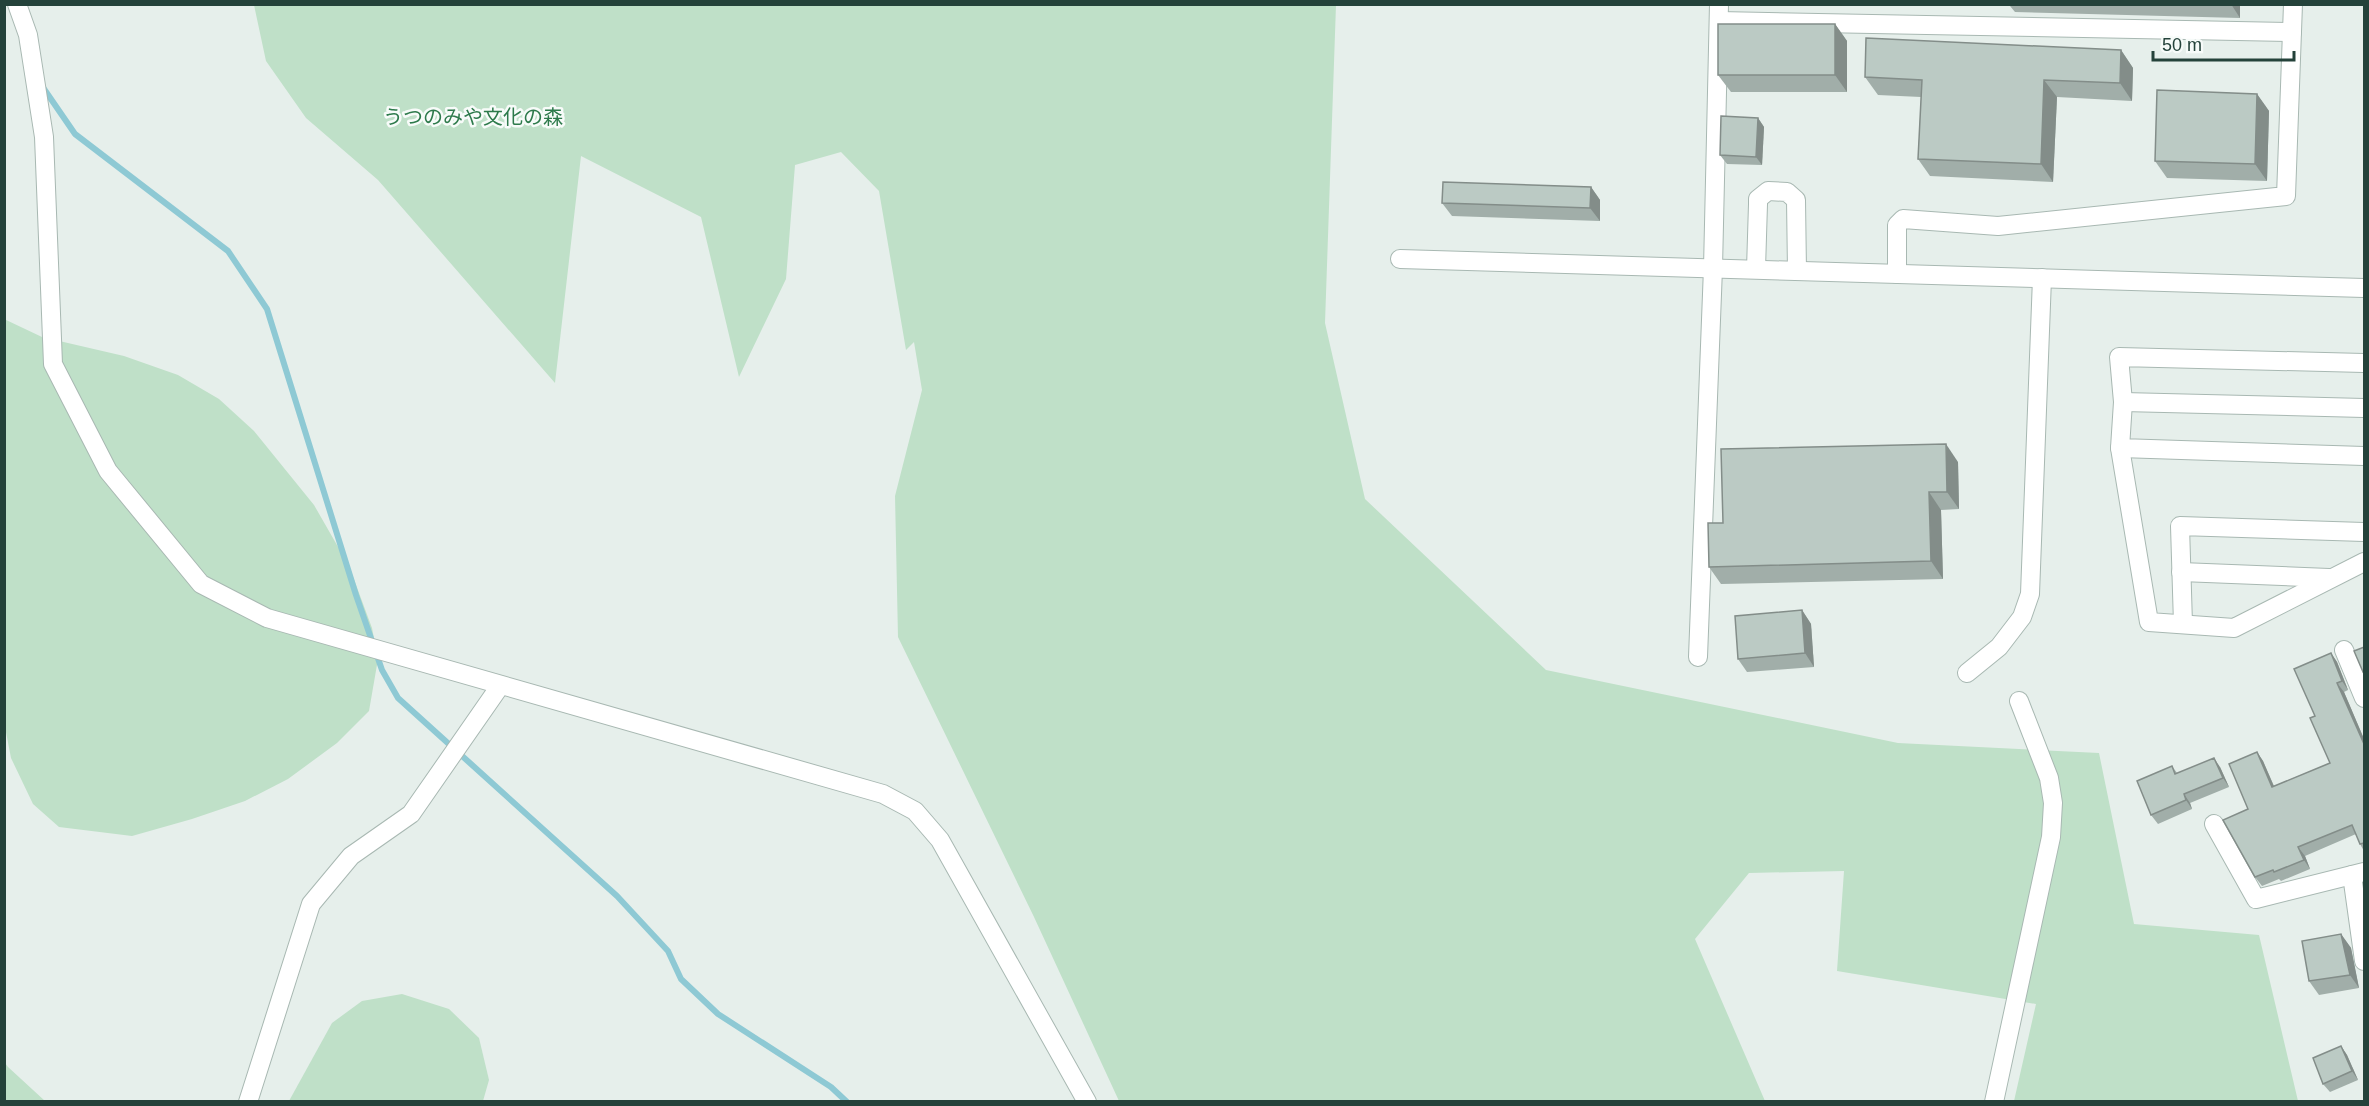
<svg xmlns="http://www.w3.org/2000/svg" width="2369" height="1106" font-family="Helvetica,'Noto Sans JP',sans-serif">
  <rect width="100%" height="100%" fill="#e6efeb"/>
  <!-- green -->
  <g fill="#bfe0c8">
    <path d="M254 5H1336L1325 323 1365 499 1546 670 1898 743 2099 753 2134 924 2259 935 2298 1101H2014L2036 1004 1837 971 1844 871 1749 873 1695 939 1765 1101H1119L1034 917 898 637 895 496 922 390 914 342 906 350 879 191 841 152 795 165 786 279 739 377 701 217 581 156 555 383 378 180 306 118 266 61Z"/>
    <path d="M4 319 42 337 124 356 178 375 219 399 254 431 314 505 349 566 372 628 378 659 369 711 337 743 288 779 245 801 192 819 132 836 59 827 33 804 11 758 5 727Z"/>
    <path d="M402 994 449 1009 479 1038 489 1080 483 1101H289L332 1023 362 1001Z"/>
    <path d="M5 1063 8 1067 45 1101H5Z"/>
  </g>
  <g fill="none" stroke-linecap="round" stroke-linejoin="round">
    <!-- stream -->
    <path stroke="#8ec9d4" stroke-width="6" d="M42 86 75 134 228 251 267 309 356 595 382 670 398 698 617 896 668 951 681 979 718 1014 831 1087 847 1102"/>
    <!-- minor casing -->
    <g stroke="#a8b8b2" stroke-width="20">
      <g id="minor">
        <path d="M17 4 28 35 44 137 53 364 108 471 201 584 267 618 883 794 915 811 940 840 1087 1102"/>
        <path d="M1719 21 2292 32"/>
        <path d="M1400 259 2364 288"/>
        <path d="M1756 269 1758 204V199L1768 191 1787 192 1796 200 1797 271"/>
        <path d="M1897 274V225L1903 219 1998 226 2286 196 2293 4"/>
        <path d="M2364 363 2119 357 2123 402 2120 448 2364 456"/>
        <path d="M2123 402 2364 408"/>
        <path d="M2120 448 2149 622 2234 628 2364 562"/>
        <path d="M2181 572 2329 578"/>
        <path d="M2183 624 2180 526 2364 532"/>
        <path d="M2344 650 2364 698"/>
        <path d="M1698 657 1713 268 1719 4"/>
        <path d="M1967 673 1999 647 2022 617 2030 594 2042 278"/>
        <path d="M2214 824 2256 899 2364 872"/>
        <path d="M2352 875 2364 961"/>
        <path d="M248 1102 311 904 351 856 411 814 500 686"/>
        <path d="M1994 1102 2051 837 2053 803 2049 778 2019 701"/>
      </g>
    </g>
    <!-- minor -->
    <use href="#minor" stroke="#fff" stroke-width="18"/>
  </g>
  <!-- wall -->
  <g fill="#a1aea9">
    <path d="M2240 4V18L2015 12 2010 6 1975 5Z"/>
    <path d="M1835 24 1847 41V92H1731L1718 75Z"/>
    <path d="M2121 50 2133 68 2132 101 2057 97 2053 182 1930 176 1918 159 1921 97 1878 95 1865 77Z"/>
    <path d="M2257 94 2269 111 2267 181 2167 178 2155 161Z"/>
    <path d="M1758 118 1764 127 1762 165 1727 164 1720 155Z"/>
    <path d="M1591 187 1600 200V221L1452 216 1442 203Z"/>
    <path d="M1958 462 1959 509 1941 510 1943 579 1721 584 1709 567Z"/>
    <path d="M1802 610 1811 624 1814 667 1747 672 1738 659Z"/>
    <path d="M2331 653 2337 662 2348 690 2344 692 2364 739V851L2360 844 2356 834 2305 856 2310 869 2281 881 2279 879 2262 886 2255 877 2248 809 2257 752 2263 761 2274 786 2330 763 2315 716Z"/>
    <path d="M2172 766 2177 773 2220 767 2229 787 2190 803 2192 809 2158 824 2151 815Z"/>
    <path d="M2341 934 2351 948 2359 988 2319 995 2309 981Z"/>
    <path d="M2341 1046 2347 1055 2358 1080 2330 1092 2323 1084Z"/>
  </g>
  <!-- shaded-wall -->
  <g fill="#838d89">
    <path d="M2231 4H2240V18Z"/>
    <path d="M1835 24 1847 41V92L1835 75Z"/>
    <path d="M2121 50 2133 68 2132 101 2120 83Z"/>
    <path d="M2044 80 2057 97 2053 182 2041 164Z"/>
    <path d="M2257 94 2269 111 2267 181 2255 164Z"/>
    <path d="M1758 118 1764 127 1762 165 1756 157Z"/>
    <path d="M1591 187 1600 200V221L1590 208Z"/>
    <path d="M1946 444 1958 462 1959 509 1947 492Z"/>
    <path d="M1929 492 1941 510 1943 579 1931 561Z"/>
    <path d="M1802 610 1811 624 1814 667 1805 653Z"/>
    <path d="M2331 653 2337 662 2348 690 2342 681Z"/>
    <path d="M2337 683 2344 692 2364 739V744Z"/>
    <path d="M2257 752 2263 761 2278 796 2272 787Z"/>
    <path d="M2214 758 2220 767 2229 787 2223 778Z"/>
    <path d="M2184 794 2190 803 2192 809 2186 800Z"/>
    <path d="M2298 847 2305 856 2310 869 2304 860Z"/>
    <path d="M2341 934 2351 948 2359 988 2350 975Z"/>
    <path d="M2341 1046 2347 1055 2358 1080 2352 1071Z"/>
  </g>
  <!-- building -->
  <g fill="#bbcac4" stroke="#838d89" stroke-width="1.5">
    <rect x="1718" y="24" width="117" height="51"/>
    <path d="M1866 38 2121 50 2120 83 2044 80 2041 164 1918 159 1922 80 1865 77Z"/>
    <path d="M2157 90 2257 94 2255 164 2155 161Z"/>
    <path d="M1721 116 1758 118 1756 157 1720 155Z"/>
    <path d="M1443 182 1591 187 1590 208 1442 203Z"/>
    <path d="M1946 444 1947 492H1929L1931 561 1709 567 1708 523H1723L1721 449Z"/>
    <path d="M1802 610 1805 653 1738 659 1735 616Z"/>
    <path d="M2364 647V671L2363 672 2354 651Z"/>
    <path d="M2331 653 2342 681 2337 683 2364 744V843L2360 844 2352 825 2298 847 2304 860 2274 872 2273 870 2255 877 2223 820 2248 809 2229 764 2257 752 2272 787 2330 763 2310 718 2315 716 2294 669Z"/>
    <path d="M2214 758 2223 778 2184 794 2186 800 2151 815 2137 781 2172 766 2175 774Z"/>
    <path d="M2341 934 2350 975 2309 981 2302 941Z"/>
    <path d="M2341 1046 2352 1071 2323 1084 2313 1058Z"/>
  </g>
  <g text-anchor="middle" stroke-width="5" stroke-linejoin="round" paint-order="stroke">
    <!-- park labels -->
    <g font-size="20" fill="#2d7a4b" stroke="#f7fbf9">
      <text x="473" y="124">うつのみや文化の森</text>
    </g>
  </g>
  <!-- border -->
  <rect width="2369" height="1106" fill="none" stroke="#24423a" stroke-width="12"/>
  <!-- scale -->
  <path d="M2153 51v9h141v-9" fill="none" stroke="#24423a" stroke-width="3"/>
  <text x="2162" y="51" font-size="18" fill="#24423a" stroke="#f7fbf9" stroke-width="4.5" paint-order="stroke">50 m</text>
</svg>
